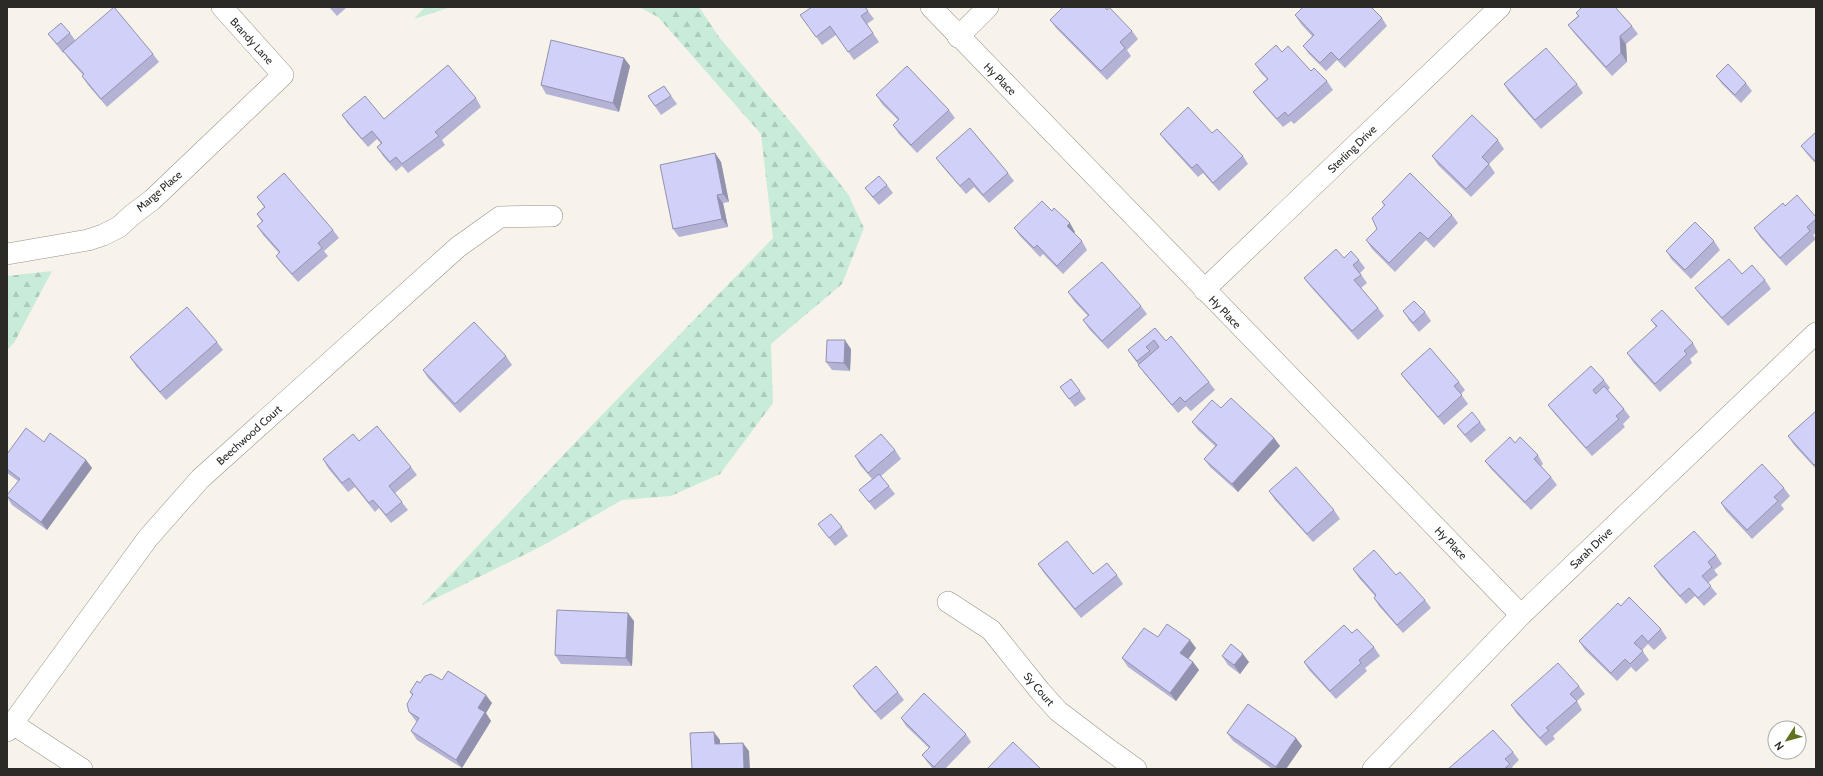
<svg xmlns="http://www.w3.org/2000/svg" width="1823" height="776" font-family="Cabin,sans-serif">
  <defs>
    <pattern id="forest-firs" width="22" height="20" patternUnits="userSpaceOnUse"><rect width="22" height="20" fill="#c8ecd9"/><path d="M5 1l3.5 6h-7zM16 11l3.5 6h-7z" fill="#accbba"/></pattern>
  </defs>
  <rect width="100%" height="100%" fill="#f8f3ea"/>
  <!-- forest -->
  <g fill="url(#forest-firs)">
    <path d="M425 7H451L414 19Z"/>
    <path d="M639 7H699L719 37 800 133 848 194 864 228 842 284 771 344 773 403 720 474 671 496 622 500 542 546 422 605 571 447 773 238 761 134 658 17Z"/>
    <path d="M52 271 14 343 7 350V276Z"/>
  </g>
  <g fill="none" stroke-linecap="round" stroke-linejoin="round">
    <!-- street casing -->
    <g stroke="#97928a" stroke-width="22">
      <g id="street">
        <path d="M931 7 1521 615"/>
        <path d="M958 37 988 7"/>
        <path d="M7 254 88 240 103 235 119 227 132 215 152 200 283 75 222 7"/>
        <path d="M1204 290 1500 7"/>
        <path d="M948 602 991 630 1040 691 1058 711 1108 749 1136 769"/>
        <path d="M13 724 82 769"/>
        <path d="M7 731 148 538 200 479 458 247 500 217 552 216"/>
        <path d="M1373 769 1521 615 1816 333"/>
      </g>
    </g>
    <!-- street -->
    <use href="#street" stroke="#fff" stroke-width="21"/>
  </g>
  <!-- wall -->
  <g fill="#b4b3d5">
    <path d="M329 7H347L337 16Z"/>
    <path d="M865 7 874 19 867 24 879 42 854 60 836 35 822 45 800 15Z"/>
    <path d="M1576 13 1632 26 1638 34 1626 44 1627 62 1612 76 1574 33 1568 25 1578 16Z"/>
    <path d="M1295 15 1382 18 1387 26 1345 68 1337 60 1326 71 1309 54 1303 46 1312 36 1301 24Z"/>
    <path d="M1050 20 1132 31 1138 39 1127 50 1131 56 1107 80 1056 28Z"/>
    <path d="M70 33 75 40 153 54 159 62 107 107 88 85 82 76 83 75 69 59 64 52 63 53 48 34Z"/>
    <path d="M1282 52 1311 71 1327 81 1333 90 1294 124 1291 121 1283 127 1259 100 1253 92 1267 79 1261 73 1255 64Z"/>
    <path d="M624 58 630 66 619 112 546 94 541 85Z"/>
    <path d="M1716 76 1746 83 1752 91 1741 103 1722 84Z"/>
    <path d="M1504 84H1577L1583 93 1541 129 1509 92Z"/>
    <path d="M664 86 677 104 661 115 648 96Z"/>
    <path d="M876 95 949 110 955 118 917 153 899 134 893 125 898 120 882 104Z"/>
    <path d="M476 98 481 107 442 140 445 145 408 173 402 166 396 171 383 156 377 147 381 144 377 139 368 147 348 124 342 115 384 119Z"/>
    <path d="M1816 132V164L1807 154 1801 146Z"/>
    <path d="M1160 134 1243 156 1248 164 1219 191 1203 173 1198 177 1166 142Z"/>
    <path d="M1498 140 1504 149 1489 164 1495 173 1471 197 1438 165 1432 156Z"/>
    <path d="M715 153 721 162 729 202 723 203 728 227 679 237 673 229Z"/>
    <path d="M936 158 1008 173 1014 181 989 203 974 187 966 194 942 166Z"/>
    <path d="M887 185 893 193 879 205 871 196 865 188Z"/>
    <path d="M257 197 333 230 339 238 324 251 328 256 298 282 282 264 276 256 279 253 263 235 257 226 262 222 257 214 264 207Z"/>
    <path d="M1382 202 1452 215 1458 223 1434 248 1426 240 1395 272 1372 249 1366 240 1377 229 1384 206Z"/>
    <path d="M1785 206 1816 217V233L1813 235 1816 239 1786 266 1760 237 1754 228Z"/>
    <path d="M1052 211 1075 232 1074 233 1082 241 1087 250 1063 274 1043 254 1040 257 1020 236 1014 228Z"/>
    <path d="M1714 241 1720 250 1691 279 1672 260 1666 251Z"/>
    <path d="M1344 258 1359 260 1365 268 1360 273 1367 283 1361 288 1378 308 1384 316 1358 340 1310 286 1304 278Z"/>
    <path d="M1742 274 1765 280 1771 289 1728 326 1701 296 1695 288Z"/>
    <path d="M1068 292 1141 306 1147 314 1108 349 1089 329 1083 320 1088 316 1074 301Z"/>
    <path d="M1403 311 1425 312 1431 321 1419 332 1409 320Z"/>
    <path d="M1651 320 1693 343 1698 352 1690 359 1692 363 1660 392 1633 362 1627 353 1656 327Z"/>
    <path d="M1155 328 1166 341 1209 382 1215 390 1191 411 1186 406 1178 413 1144 373 1128 350Z"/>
    <path d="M217 342 223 350 166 400 136 366 130 357Z"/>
    <path d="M851 349 850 371 832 370 826 362Z"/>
    <path d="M506 356 512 365 460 413 428 378 423 370Z"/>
    <path d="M1401 374 1459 382 1465 390 1461 394 1468 404 1444 425 1407 382Z"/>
    <path d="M1071 379 1086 399 1075 407 1060 387Z"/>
    <path d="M1604 380 1610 388 1608 390 1624 409 1630 417 1623 424 1625 427 1592 456 1554 413 1548 405Z"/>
    <path d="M1221 408 1274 438 1280 446 1238 492 1210 467 1204 459 1215 446 1198 430 1192 422Z"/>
    <path d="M1816 411V469L1794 445 1788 436Z"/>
    <path d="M1480 422 1486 430 1471 443 1463 434 1457 426Z"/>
    <path d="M359 441 411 467 417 475 395 493 408 510 391 523 379 508 375 512 355 487 348 492 328 468 323 459Z"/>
    <path d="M44 442 86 460 92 468 47 530 12 505 7 497 18 481 7 473V454Z"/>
    <path d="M1515 443 1538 455 1543 464 1541 466 1551 477 1557 485 1531 510 1491 469 1485 461Z"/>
    <path d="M895 450 901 459 881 476 895 494 875 510 859 490 872 479 860 465 855 456Z"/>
    <path d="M1784 488 1790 496 1781 505 1784 509 1752 539 1726 511 1721 503Z"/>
    <path d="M1269 491 1334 510 1340 519 1313 542 1275 500Z"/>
    <path d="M818 524 842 527 848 536 835 546Z"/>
    <path d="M1716 555 1722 564 1714 570 1718 575 1708 583 1717 594 1704 606 1695 596 1686 604 1660 575 1654 566Z"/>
    <path d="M1038 564 1093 574 1117 575 1123 584 1081 618 1044 573Z"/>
    <path d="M1353 569 1396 575 1425 600 1431 608 1403 633 1379 606 1374 598 1375 596 1359 578Z"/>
    <path d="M1621 606 1661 629 1667 638 1654 650 1648 644 1642 650 1649 660 1636 672 1631 667 1617 681 1585 650 1579 641Z"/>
    <path d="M634 621 632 666 561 664 555 655Z"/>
    <path d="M1352 633 1374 647 1380 656 1365 668 1367 671 1336 699 1309 670 1304 662Z"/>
    <path d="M1158 637 1196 648 1188 659 1193 662 1199 670 1176 701 1128 667 1122 658Z"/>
    <path d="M1222 656 1249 662 1240 674 1228 665Z"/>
    <path d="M442 680 492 703 486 713 491 721 462 768 417 740 411 731 417 722 415 720 409 712 412 695 410 692 420 683Z"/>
    <path d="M853 686 898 692 904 700 881 720 859 695Z"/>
    <path d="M1579 686 1585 694 1577 701 1582 710 1553 736 1555 739 1546 746 1517 714 1511 705Z"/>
    <path d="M901 718 966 734 971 742 945 769H933L928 763 922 755 929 748 906 726Z"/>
    <path d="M1227 733 1296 738 1302 746 1286 769H1272L1233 741Z"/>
    <path d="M1513 752 1519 760 1512 767 1514 769H1448Z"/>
  </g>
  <!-- shaded-wall -->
  <g fill="#9292ae">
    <path d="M1620 36 1626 44 1627 62 1621 53Z"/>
    <path d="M624 58 630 66 619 112 613 103Z"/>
    <path d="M715 153 721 162 729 202 723 194Z"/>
    <path d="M717 195 723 203 728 227 722 219Z"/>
    <path d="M1070 223 1075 232 1073 234 1067 226Z"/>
    <path d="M845 340 851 349 850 371 844 363Z"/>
    <path d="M1274 438 1280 446 1238 492 1232 484Z"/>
    <path d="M86 460 92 468 47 530 41 522Z"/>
    <path d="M628 613 634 621 632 666 626 658Z"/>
    <path d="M1190 640 1196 648 1186 662 1180 653Z"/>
    <path d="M1243 654 1249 662 1240 674 1234 665Z"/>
    <path d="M1193 662 1199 670 1176 701 1170 693Z"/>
    <path d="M486 695 492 703 486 713 491 721 462 768 456 760 478 708Z"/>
    <path d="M714 732 720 740V753L715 744Z"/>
    <path d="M1296 738 1302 746 1286 769H1277L1276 767Z"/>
    <path d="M743 743 749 751 750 769H744Z"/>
  </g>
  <!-- building -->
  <g fill="#d1d0f8" stroke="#9292ae">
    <path d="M114 7 153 54 101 99 82 76 84 74 63 51Z"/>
    <path d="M812 7H865L868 11 861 16 873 33 848 52 830 26 816 37 800 15Z"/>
    <path d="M1063 7H1105L1107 10 1109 7 1132 31 1120 42 1125 48 1101 71 1050 20Z"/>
    <path d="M1303 7H1371L1382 18 1339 60 1331 52 1320 63 1303 46 1314 35 1295 15Z"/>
    <path d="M1582 7H1615L1632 26 1620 36 1621 53 1606 67 1568 25 1579 16 1576 13Z"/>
    <path d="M61 23 70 33 57 44 48 34Z"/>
    <path d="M551 40 624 58 613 103 541 85Z"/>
    <path d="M1276 45 1282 52 1288 46 1311 71 1314 68 1327 81 1288 116 1285 112 1277 119 1253 92 1268 79 1255 64Z"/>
    <path d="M1546 48 1577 84 1535 120 1504 84Z"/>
    <path d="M1728 64 1746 83 1735 95 1716 76Z"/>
    <path d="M448 65 476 98 435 132 439 136 402 164 396 157 390 162 377 147 382 143 372 131 362 139 342 115 365 96 384 119Z"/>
    <path d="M907 66 949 110 911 145 893 125 899 119 876 95Z"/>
    <path d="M664 86 671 96 655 106 648 96Z"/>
    <path d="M1188 107 1212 133 1217 129 1243 156 1213 183 1197 164 1192 168 1160 134Z"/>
    <path d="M1472 115 1498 140 1482 157 1489 164 1466 189 1432 156Z"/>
    <path d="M970 128 1008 173 983 195 969 178 960 186 936 158Z"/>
    <path d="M1816 132V162L1801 146Z"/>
    <path d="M715 153 723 194 717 195 722 219 673 229 660 165Z"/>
    <path d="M284 173 333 230 318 243 322 248 292 274 276 256 280 252 257 226 263 221 257 214 265 207 257 197Z"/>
    <path d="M1410 173 1452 215 1428 239 1420 232 1389 263 1366 240 1377 229 1372 218 1385 205 1382 202Z"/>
    <path d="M879 176 887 185 873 197 865 188Z"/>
    <path d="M1797 195 1816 217V219L1807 227 1810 231 1780 258 1754 228 1783 203 1785 206Z"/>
    <path d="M1042 201 1052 211 1054 208 1070 223 1067 226 1082 241 1057 266 1037 245 1034 248 1014 228Z"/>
    <path d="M1695 222 1714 241 1685 270 1666 251Z"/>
    <path d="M1336 249 1344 258 1351 251 1359 260 1353 265 1361 275 1354 280 1378 308 1352 331 1304 278Z"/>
    <path d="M1729 259 1742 274 1752 265 1765 280 1722 318 1695 288Z"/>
    <path d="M1102 262 1141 306 1102 341 1083 320 1089 315 1068 292Z"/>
    <path d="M1414 301 1425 312 1413 323 1403 311Z"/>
    <path d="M187 307 217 342 160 392 130 357Z"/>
    <path d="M1662 310 1693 343 1684 351 1687 354 1655 384 1627 353 1657 326 1651 320Z"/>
    <path d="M474 322 506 356 455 404 423 370Z"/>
    <path d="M1155 328 1166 341 1171 336 1209 382 1185 402 1180 397 1172 405 1138 365 1159 347 1154 340 1146 347 1150 351 1137 361 1128 350Z"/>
    <path d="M827 340H845L844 363 826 362Z"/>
    <path d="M1430 348 1459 382 1454 386 1462 395 1438 417 1401 374Z"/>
    <path d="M1591 366 1604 380 1593 390 1596 394 1604 386 1624 409 1616 416 1619 419 1586 448 1548 405Z"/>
    <path d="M1071 379 1080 391 1069 399 1060 387Z"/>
    <path d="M1231 398 1274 438 1232 484 1204 459 1217 445 1192 422 1212 400 1221 408Z"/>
    <path d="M1816 411V463L1814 465 1788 436Z"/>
    <path d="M1472 412 1480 422 1465 435 1457 426Z"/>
    <path d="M377 426 411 467 389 486 402 502 386 515 373 500 369 503 349 478 342 483 323 459 353 434 359 441Z"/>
    <path d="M26 428 44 442 50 433 86 460 41 522 7 496V495L20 479 7 469V454Z"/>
    <path d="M881 434 895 450 868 473 855 456Z"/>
    <path d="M1510 437 1515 443 1520 437 1538 455 1534 459 1551 477 1525 502 1485 461Z"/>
    <path d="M1762 464 1784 488 1774 497 1778 501 1747 530 1721 503Z"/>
    <path d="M1296 467 1334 510 1307 534 1269 491Z"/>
    <path d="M879 474 889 486 869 502 859 490Z"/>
    <path d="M831 514 842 527 829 538 818 524Z"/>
    <path d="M1694 531 1716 555 1708 562 1712 567 1702 576 1711 586 1698 598 1689 588 1680 596 1654 566Z"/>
    <path d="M1067 541 1093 574 1107 563 1117 575 1075 609 1038 564Z"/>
    <path d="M1374 550 1396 575 1400 572 1425 600 1397 625 1374 598 1376 595 1353 569Z"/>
    <path d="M1629 597 1661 629 1648 642 1642 635 1634 643 1643 651 1630 664 1625 659 1611 673 1579 641 1618 603 1621 606Z"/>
    <path d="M557 610 628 613 626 658 555 655Z"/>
    <path d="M1167 624 1190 640 1180 653 1193 662 1170 693 1122 658 1144 628 1158 637Z"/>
    <path d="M1344 625 1352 633 1357 629 1374 647 1359 660 1361 663 1330 691 1304 662Z"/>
    <path d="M1231 644 1243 654 1234 665 1222 656Z"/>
    <path d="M1558 663 1579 686 1570 694 1577 701 1546 728 1549 730 1540 738 1511 705Z"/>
    <path d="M876 666 898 692 875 712 853 686Z"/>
    <path d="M448 671 486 695 478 708 485 712 456 760 411 731 419 718 409 712 407 704 413 694 410 692 417 681 420 683 425 676 431 674 442 680Z"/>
    <path d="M924 693 966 734 934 767 922 755 930 747 901 718Z"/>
    <path d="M1248 704 1296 738 1276 767 1227 733Z"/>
    <path d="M1493 730 1513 752 1505 759 1510 764 1504 769H1448Z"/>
    <path d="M714 732 715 744 743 743 744 769H692L690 733Z"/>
    <path d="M1013 742 1041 769H987Z"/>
  </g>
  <g text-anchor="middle" stroke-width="3.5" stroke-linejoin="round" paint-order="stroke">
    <!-- street labels -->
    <g font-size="11" fill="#2c2a27" stroke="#fff">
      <text transform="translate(252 41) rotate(48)" y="4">Brandy Lane</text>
      <text transform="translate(1000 79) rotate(45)" y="4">Hy Place</text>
      <text transform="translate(1352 149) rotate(-44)" y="4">Sterling Drive</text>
      <text transform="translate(159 191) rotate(-41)" y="4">Marge Place</text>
      <text transform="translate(1225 312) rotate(46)" y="4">Hy Place</text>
      <text transform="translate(249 435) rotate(-42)" y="4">Beechwood Court</text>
      <text transform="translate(1451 543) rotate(46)" y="4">Hy Place</text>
      <text transform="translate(1591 548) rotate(-44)" y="4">Sarah Drive</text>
      <text transform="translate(1039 689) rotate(49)" y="4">Sy Court</text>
    </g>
  </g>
  <!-- border -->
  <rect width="1823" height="776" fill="none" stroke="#2c2a27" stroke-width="16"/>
  <!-- north arrow -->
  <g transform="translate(1787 740) rotate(234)"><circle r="19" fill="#ffffff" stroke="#abaaa9"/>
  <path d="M0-3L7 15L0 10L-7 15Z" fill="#607322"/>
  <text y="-6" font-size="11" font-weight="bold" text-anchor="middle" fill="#2c2a27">N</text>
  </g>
</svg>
